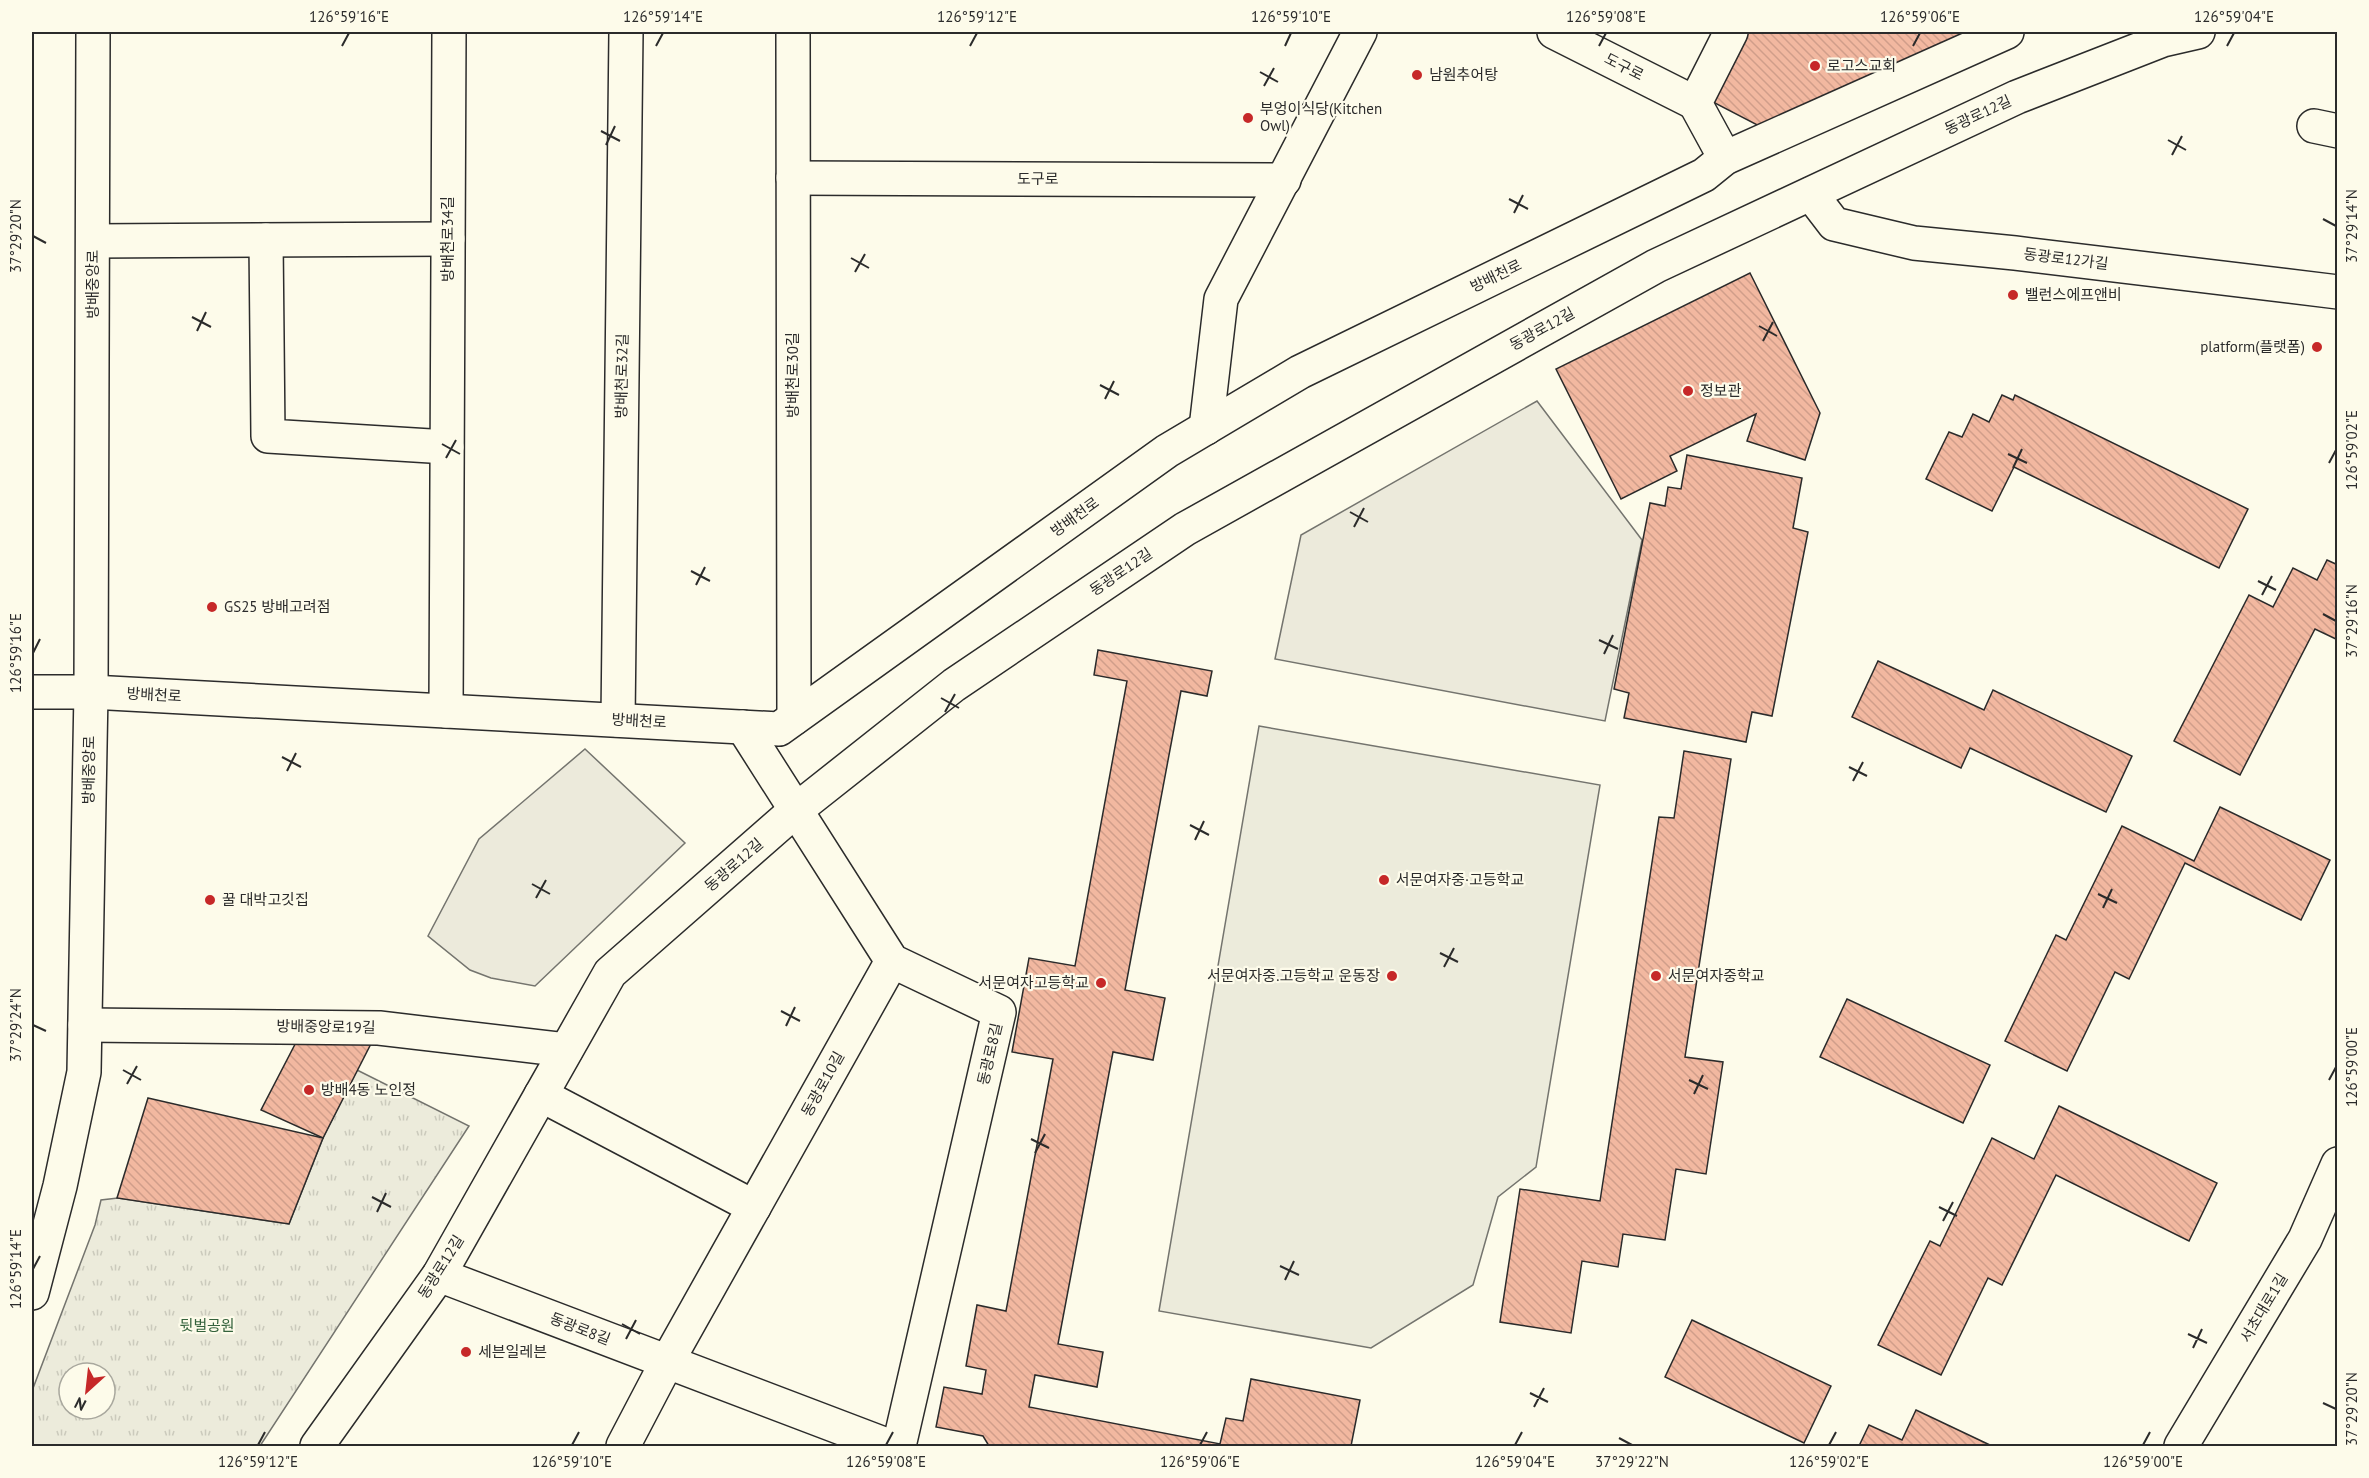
<svg xmlns="http://www.w3.org/2000/svg" width="2369" height="1478" font-family="'PT Sans','Noto Sans KR',sans-serif">
  <defs>
    <pattern id="grass-tufts" width="24" height="20" patternUnits="userSpaceOnUse" patternTransform="scale(1.5)"><rect width="24" height="20" fill="#ecebdb"/><path d="M3 7l-1-3M5 7V3M7 7l1-3M15 17l-1-3M17 17v-4M19 17l1-3" fill="none" stroke="#cbcabc"/></pattern>
    <pattern id="building-back-hatch" width="6" height="6" patternUnits="userSpaceOnUse" patternTransform="scale(1.5)"><rect width="6" height="6" fill="#f2b8a0"/><path d="M-1 5l2 2M0 0l6 6M5-1l2 2" fill="none" stroke="#d09e8a"/></pattern>
  </defs>
  <rect width="100%" height="100%" fill="#fdfbea"/>
  <!-- grass -->
  <path fill="url(#grass-tufts)" stroke="#74746e" stroke-width="1.5" fill-rule="evenodd" d="M357 1070 469 1126 260 1446H32V1391L95 1225 101 1200 118 1198 289 1224 323 1138ZM69 1373H105V1409H69Z"/>
  <!-- pitch -->
  <path fill="#ecebdb" stroke="#74746e" stroke-width="1.5" d="M1259 726 1600 785 1536 1167 1498 1197 1473 1285 1371 1348 1159 1311Z"/>
  <!-- parking -->
  <g fill="#eceadb" stroke="#74746e" stroke-width="1.5">
    <path d="M1537 401 1642 540 1605 721 1275 659 1301 535Z"/>
    <path d="M585 749 685 843 535 986 491 978 470 970 428 936 479 839Z"/>
  </g>
  <!-- building -->
  <g fill="url(#building-back-hatch)" stroke="#2b2b2b" stroke-width="1.5">
    <path d="M1744 32H1980L1763 128 1709 100Z"/>
    <path d="M1750 273 1820 413 1805 460 1747 441 1756 414 1670 456 1677 471 1621 499 1556 369Z"/>
    <path d="M2002 395 2013 400 2015 395 2248 509 2219 568 2014 467 1992 511 1926 479 1949 432 1962 437 1973 414 1989 422Z"/>
    <path d="M1687 455 1802 478 1793 528 1808 532 1772 716 1752 712 1746 742 1624 718 1629 693 1614 689 1650 503 1665 506 1668 487 1681 489Z"/>
    <path d="M2327 560 2338 565V640L2315 629 2240 775 2174 741 2249 595 2273 607 2293 568 2317 580Z"/>
    <path d="M1098 650 1212 671 1207 696 1181 691 1125 990 1165 998 1153 1060 1113 1052 1058 1344 1103 1352 1097 1387 1035 1375 1029 1407 1220 1444 1226 1418 1243 1421 1251 1379 1360 1400 1351 1446H989L983 1436 936 1427 944 1387 982 1394 986 1370 966 1366 977 1305 1006 1311 1053 1059 1012 1052 1029 958 1075 966 1127 681 1094 675Z"/>
    <path d="M1878 661 1984 710 1993 690 2132 756 2106 812 1970 748 1961 768 1852 717Z"/>
    <path d="M1684 751 1731 759 1685 1057 1723 1062 1706 1174 1676 1169 1665 1240 1623 1234 1618 1267 1582 1261 1571 1333 1500 1322 1520 1189 1600 1201 1659 817 1674 818Z"/>
    <path d="M2220 807 2330 860 2301 920 2185 863 2129 979 2115 972 2067 1071 2005 1041 2056 935 2066 940 2122 826 2194 861Z"/>
    <path d="M1847 999 1990 1065 1963 1123 1820 1057Z"/>
    <path d="M304 1027 379 1028 323 1138 261 1110Z"/>
    <path d="M148 1098 323 1138 289 1224 117 1198Z"/>
    <path d="M2059 1106 2217 1183 2189 1241 2056 1175 2002 1285 1988 1278 1941 1375 1878 1345 1930 1241 1940 1246 1992 1138 2034 1159Z"/>
    <path d="M1692 1320 1831 1386 1804 1443 1665 1377Z"/>
    <path d="M1916 1410 1992 1446H1859L1869 1425 1902 1440Z"/>
  </g>
  <g fill="none" stroke-linecap="round" stroke-linejoin="round">
    <!-- minor casing -->
    <g stroke="#2b2b2b" stroke-width="36">
      <g id="minor">
        <path d="M793 32 794 718"/>
        <path d="M1554 32 1695 103"/>
        <path d="M2314 126 2338 131"/>
        <path d="M1725 158 1695 103 1731 32"/>
        <path d="M793 178 1284 180"/>
        <path d="M1811 194 1834 224 1914 243 2015 253 2338 292"/>
        <path d="M266 240 268 436 447 447"/>
        <path d="M93 241 448 239"/>
        <path d="M1206 428 1221 299 1360 32"/>
        <path d="M32 692H91L779 729 1167 451 1300 372 1704 175 1725 158 2007 32"/>
        <path d="M446 711 449 32"/>
        <path d="M618 720 626 32"/>
        <path d="M743 727 892 961 999 1012 899 1446"/>
        <path d="M85 1025 379 1028 566 1050"/>
        <path d="M541 1095 754 1207"/>
        <path d="M439 1275 889 1446"/>
        <path d="M32 1293 60 1186 84 1072 91 692 93 32"/>
        <path d="M317 1446 439 1275 610 973 796 810 954 685 1185 529 1656 266 2017 97 2163 40 2198 32"/>
        <path d="M623 1446 667 1362 892 961"/>
        <path d="M2181 1446 2305 1239 2338 1164"/>
      </g>
    </g>
    <!-- minor -->
    <use href="#minor" stroke="#fdfbea" stroke-width="33"/>
  </g>
  <!-- ticks -->
  <path fill="none" stroke="#2b2b2b" stroke-width="2" d="M342 46 349 33M656 46 663 33M970 46 977 33M1285 46 1291 33M1599 46 1606 33M1913 46 1920 33M2227 46 2234 33M1260 72 1278 82M1264 86 1274 68M601 131 620 141M2168 140 2186 150M606 145 615 126M2172 155 2182 136M1509 199 1528 209M1514 213 1523 195M2323 219 2336 226M33 236 46 243M851 258 869 268M855 272 865 254M192 317 211 327M1759 326 1777 336M197 331 206 312M1763 341 1773 322M1100 385 1119 395M1105 399 1114 381M442 444 460 454M2008 454 2027 463M446 458 456 440M2329 463 2336 450M2013 468 2022 449M1350 512 1368 522M1354 527 1364 508M691 571 710 581M2258 581 2276 590M696 585 705 567M2262 595 2272 576M2323 614 2336 621M1599 640 1618 649M33 653 40 639M1604 654 1613 635M941 698 959 708M945 712 955 694M282 757 301 767M1849 767 1867 776M287 771 296 753M1853 781 1863 762M1190 825 1209 835M1195 840 1204 821M532 884 550 894M2098 894 2117 903M536 898 546 880M2103 908 2112 889M1440 953 1458 962M1444 967 1454 948M781 1011 800 1021M33 1025 46 1031M786 1026 795 1007M123 1070 141 1080M1689 1080 1708 1089M2329 1080 2336 1067M127 1084 137 1066M1694 1094 1703 1075M1031 1139 1049 1148M1035 1153 1045 1134M372 1197 391 1207M1939 1207 1957 1216M377 1212 386 1193M1943 1221 1953 1202M1280 1266 1299 1275M33 1269 40 1256M1285 1280 1294 1261M622 1324 640 1334M2188 1334 2207 1343M626 1339 636 1320M2193 1348 2202 1329M1530 1393 1548 1402M2323 1403 2336 1409M1534 1407 1544 1388M1619 1438 1632 1445M258 1445 265 1432M572 1445 579 1432M886 1445 893 1432M1200 1445 1207 1432M1515 1445 1522 1432M1829 1445 1836 1432M2143 1445 2150 1432"/>
  <!-- markers -->
  <g fill="#c62828" stroke="#fdfbea" stroke-width="2">
    <circle cx="1815" cy="66" r="6"/>
    <circle cx="1417" cy="75" r="6"/>
    <circle cx="1248" cy="118" r="6"/>
    <circle cx="2013" cy="295" r="6"/>
    <circle cx="2317" cy="347" r="6"/>
    <circle cx="1688" cy="391" r="6"/>
    <circle cx="212" cy="607" r="6"/>
    <circle cx="1384" cy="880" r="6"/>
    <circle cx="210" cy="900" r="6"/>
    <circle cx="1392" cy="976" r="6"/>
    <circle cx="1656" cy="976" r="6"/>
    <circle cx="1101" cy="983" r="6"/>
    <circle cx="309" cy="1090" r="6"/>
    <circle cx="466" cy="1352" r="6"/>
  </g>
  <g text-anchor="middle" stroke-width="4.5" stroke-linejoin="round" paint-order="stroke">
    <!-- poi labels -->
    <g font-size="15" fill="#2b2b2b" stroke="#fdfbea" text-anchor="start">
      <text x="1827" y="71">로고스교회</text>
      <text x="1429" y="80">남원추어탕</text>
      <text x="1260" y="114">부엉이식당(Kitchen<tspan x="1260" dy="17">Owl)</tspan></text>
      <text x="2025" y="300">밸런스에프앤비</text>
      <text x="2305" y="352" text-anchor="end">platform(플랫폼)</text>
      <text x="1700" y="396">정보관</text>
      <text x="224" y="612">GS25 방배고려점</text>
      <text x="1396" y="885">서문여자중·고등학교</text>
      <text x="222" y="905">꿀 대박고깃집</text>
      <text x="1380" y="981" text-anchor="end">서문여자중.고등학교 운동장</text>
      <text x="1668" y="981">서문여자중학교</text>
      <text x="1089" y="988" text-anchor="end">서문여자고등학교</text>
      <text x="321" y="1095">방배4동 노인정</text>
      <text x="478" y="1357">세븐일레븐</text>
    </g>
    <!-- street labels -->
    <g font-size="15" fill="#2b2b2b" stroke="#fdfbea">
      <text transform="translate(1624 67) rotate(27)" y="5">도구로</text>
      <text transform="translate(1978 115) rotate(-25)" y="5">동광로12길</text>
      <text x="1038" y="184">도구로</text>
      <text transform="translate(448 239) rotate(-90)" y="5">방배천로34길</text>
      <text transform="translate(2066 259) rotate(7)" y="5">동광로12가길</text>
      <text transform="translate(1496 276) rotate(-26)" y="5">방배천로</text>
      <text transform="translate(93 284) rotate(-90)" y="5">방배중앙로</text>
      <text transform="translate(1542 329) rotate(-29)" y="5">동광로12길</text>
      <text transform="translate(793 375) rotate(-90)" y="5">방배천로30길</text>
      <text transform="translate(622 376) rotate(-89)" y="5">방배천로32길</text>
      <text transform="translate(1075 517) rotate(-36)" y="5">방배천로</text>
      <text transform="translate(1121 572) rotate(-34)" y="5">동광로12길</text>
      <text transform="translate(154 695) rotate(3)" y="5">방배천로</text>
      <text transform="translate(639 721) rotate(3)" y="5">방배천로</text>
      <text transform="translate(89 770) rotate(-89)" y="5">방배중앙로</text>
      <text transform="translate(734 865) rotate(-41)" y="5">동광로12길</text>
      <text transform="translate(326 1027) rotate(1)" y="5">방배중앙로19길</text>
      <text transform="translate(990 1054) rotate(-77)" y="5">동광로8길</text>
      <text transform="translate(823 1084) rotate(-61)" y="5">동광로10길</text>
      <text transform="translate(441 1267) rotate(-58)" y="5">동광로12길</text>
      <text transform="translate(2264 1308) rotate(-59)" y="5">서초대로1길</text>
      <text transform="translate(580 1329) rotate(21)" y="5">동광로8길</text>
    </g>
    <!-- park labels -->
    <g font-size="15" fill="#34623c" stroke="#fdfbea">
      <text x="207" y="1331">뒷벌공원</text>
    </g>
  </g>
  <!-- border -->
  <rect width="2369" height="1478" fill="none" stroke="#fdfbea" stroke-width="66"/>
  <!-- north arrow -->
  <g transform="translate(87 1391) rotate(207)"><circle r="28" fill="#fdfbea" stroke="#a9a89e" stroke-width="1.5"/>
  <path d="M0-4.5L10 22L0 15L-10 22Z" fill="#c62828"/>
  <text y="-9" font-size="16" font-weight="bold" text-anchor="middle" fill="#2b2b2b">N</text>
  </g>
  <rect x="33" y="33" width="2303" height="1412" fill="none" stroke="#2b2b2b" stroke-width="2"/>
  <g font-size="15" text-anchor="middle" fill="#2b2b2b">
    <text x="349" y="22">126°59'16"E</text>
    <text x="663" y="22">126°59'14"E</text>
    <text x="977" y="22">126°59'12"E</text>
    <text x="1291" y="22">126°59'10"E</text>
    <text x="1606" y="22">126°59'08"E</text>
    <text x="1920" y="22">126°59'06"E</text>
    <text x="2234" y="22">126°59'04"E</text>
    <text transform="translate(2352 226) rotate(-90)" y="5">37°29'14"N</text>
    <text transform="translate(16 236) rotate(-90)" y="5">37°29'20"N</text>
    <text transform="translate(2352 450) rotate(-90)" y="5">126°59'02"E</text>
    <text transform="translate(2352 621) rotate(-90)" y="5">37°29'16"N</text>
    <text transform="translate(16 653) rotate(-90)" y="5">126°59'16"E</text>
    <text transform="translate(16 1025) rotate(-90)" y="5">37°29'24"N</text>
    <text transform="translate(2352 1067) rotate(-90)" y="5">126°59'00"E</text>
    <text transform="translate(16 1269) rotate(-90)" y="5">126°59'14"E</text>
    <text transform="translate(2352 1409) rotate(-90)" y="5">37°29'20"N</text>
    <text x="258" y="1467">126°59'12"E</text>
    <text x="572" y="1467">126°59'10"E</text>
    <text x="886" y="1467">126°59'08"E</text>
    <text x="1200" y="1467">126°59'06"E</text>
    <text x="1515" y="1467">126°59'04"E</text>
    <text x="1632" y="1467">37°29'22"N</text>
    <text x="1829" y="1467">126°59'02"E</text>
    <text x="2143" y="1467">126°59'00"E</text>
  </g>
</svg>
